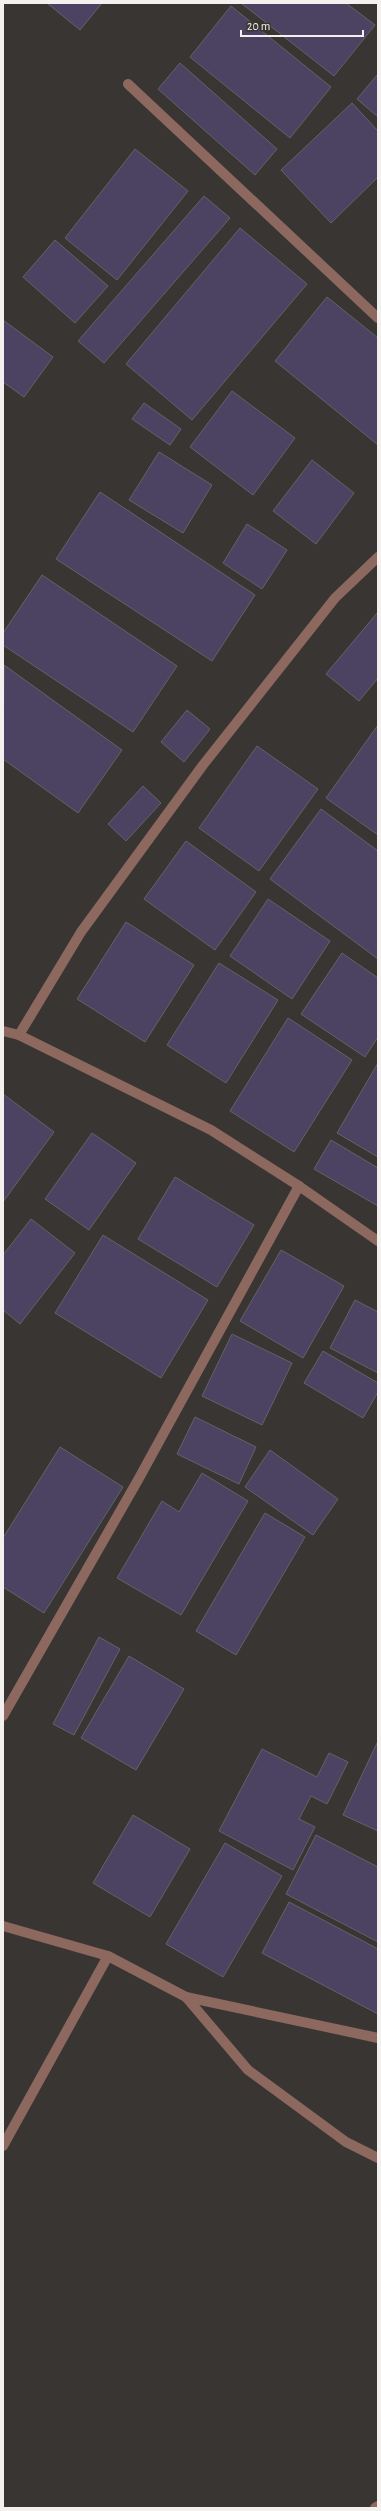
<svg xmlns="http://www.w3.org/2000/svg" width="381" height="2511" font-family="'Alegreya Sans',sans-serif">
  <rect width="100%" height="100%" fill="#383532"/>
  <!-- building -->
  <g fill="#4b4361" stroke="#636366">
    <path d="M47 3H102L80 30Z"/>
    <path d="M241 3H346L375 25 334 76Z"/>
    <path d="M231 6 331 87 290 138 190 57Z"/>
    <path d="M180 63 277 149 255 175 158 89Z"/>
    <path d="M378 74V117L357 99Z"/>
    <path d="M352 103 378 131V177L331 223 281 170Z"/>
    <path d="M135 149 188 191 117 280 65 238Z"/>
    <path d="M204 196 230 218 104 363 78 341Z"/>
    <path d="M240 228 307 284 192 420 126 364Z"/>
    <path d="M55 240 108 286 75 323 23 277Z"/>
    <path d="M327 297 378 338V445L275 361Z"/>
    <path d="M3 320 53 357 24 397 3 382Z"/>
    <path d="M232 391 295 438 253 495 190 447Z"/>
    <path d="M144 403 181 429 170 445 132 419Z"/>
    <path d="M159 452 212 485 183 533 129 500Z"/>
    <path d="M312 460 354 493 316 544 273 511Z"/>
    <path d="M100 492 255 595 212 661 56 559Z"/>
    <path d="M247 524 287 550 262 589 223 563Z"/>
    <path d="M42 575 177 666 133 732 3 645V633Z"/>
    <path d="M378 612V678L359 701 326 674Z"/>
    <path d="M4 665 122 750 78 813 3 759Z"/>
    <path d="M187 710 210 729 184 762 161 742Z"/>
    <path d="M378 725V835L326 798Z"/>
    <path d="M257 746 318 789 259 871 199 828Z"/>
    <path d="M143 786 161 803 126 841 108 824Z"/>
    <path d="M321 809 378 851V959L270 879Z"/>
    <path d="M186 841 256 892 215 950 144 899Z"/>
    <path d="M268 899 330 941 292 999 230 956Z"/>
    <path d="M126 922 194 965 145 1042 77 999Z"/>
    <path d="M342 953 378 978V1037L365 1057 301 1014Z"/>
    <path d="M219 963 278 1000 226 1083 167 1045Z"/>
    <path d="M288 1018 352 1060 294 1152 230 1111Z"/>
    <path d="M378 1063V1157L337 1133Z"/>
    <path d="M3 1094 54 1132 3 1202Z"/>
    <path d="M92 1133 136 1163 89 1230 45 1199Z"/>
    <path d="M331 1140 378 1168V1206L314 1169Z"/>
    <path d="M175 1177 254 1225 217 1287 138 1239Z"/>
    <path d="M31 1219 75 1253 20 1324 3 1310V1255Z"/>
    <path d="M103 1235 208 1300 161 1378 55 1313Z"/>
    <path d="M281 1250 344 1286 303 1358 240 1321Z"/>
    <path d="M355 1300 378 1312V1373L330 1348Z"/>
    <path d="M232 1334 292 1363 262 1425 202 1396Z"/>
    <path d="M323 1351 378 1383V1392L363 1418 304 1383Z"/>
    <path d="M195 1417 256 1447 239 1484 177 1454Z"/>
    <path d="M60 1447 123 1487 44 1613 3 1587V1538Z"/>
    <path d="M270 1450 338 1499 313 1535 245 1487Z"/>
    <path d="M202 1473 248 1501 181 1615 117 1578 162 1501 179 1512Z"/>
    <path d="M265 1513 305 1537 236 1655 196 1631Z"/>
    <path d="M99 1637 120 1649 74 1735 53 1724Z"/>
    <path d="M129 1656 184 1689 136 1770 81 1738Z"/>
    <path d="M378 1741V1831L343 1815Z"/>
    <path d="M262 1749 317 1777 329 1753 348 1762 327 1804 311 1796 299 1819 315 1827 293 1870 219 1831Z"/>
    <path d="M133 1815 190 1849 150 1917 93 1883Z"/>
    <path d="M316 1835 378 1867V1942L286 1894Z"/>
    <path d="M225 1843 282 1876 223 1977 166 1944Z"/>
    <path d="M289 1902 378 1949V2014L262 1953Z"/>
  </g>
  <g fill="none" stroke-linecap="round" stroke-linejoin="round">
    <!-- minor -->
    <g stroke="#8d685e" stroke-width="10">
      <path d="M128 84 378 318"/>
      <path d="M3 1031 19 1035 211 1130 299 1186 378 1241"/>
      <path d="M19 1035 81 932 203 765 335 598 378 557"/>
      <path d="M3 1716 138 1480 299 1186"/>
      <path d="M3 1926 108 1956"/>
      <path d="M186 1997 248 2070 346 2142 378 2158"/>
      <path d="M3 2146 108 1956 186 1997 378 2038"/>
      <path d="M375 2508 378 2506"/>
    </g>
  </g>
  <!-- border -->
  <rect width="381" height="2511" fill="none" stroke="#f3f1ef" stroke-width="8"/>
  <!-- scale -->
  <path d="M241 30v6h122v-6" fill="none" stroke="#f3f1ef" stroke-width="2"/>
  <text x="247" y="30" font-size="12" fill="#f3f1ef" stroke="#383532" stroke-width="3" paint-order="stroke">20 m</text>
</svg>
